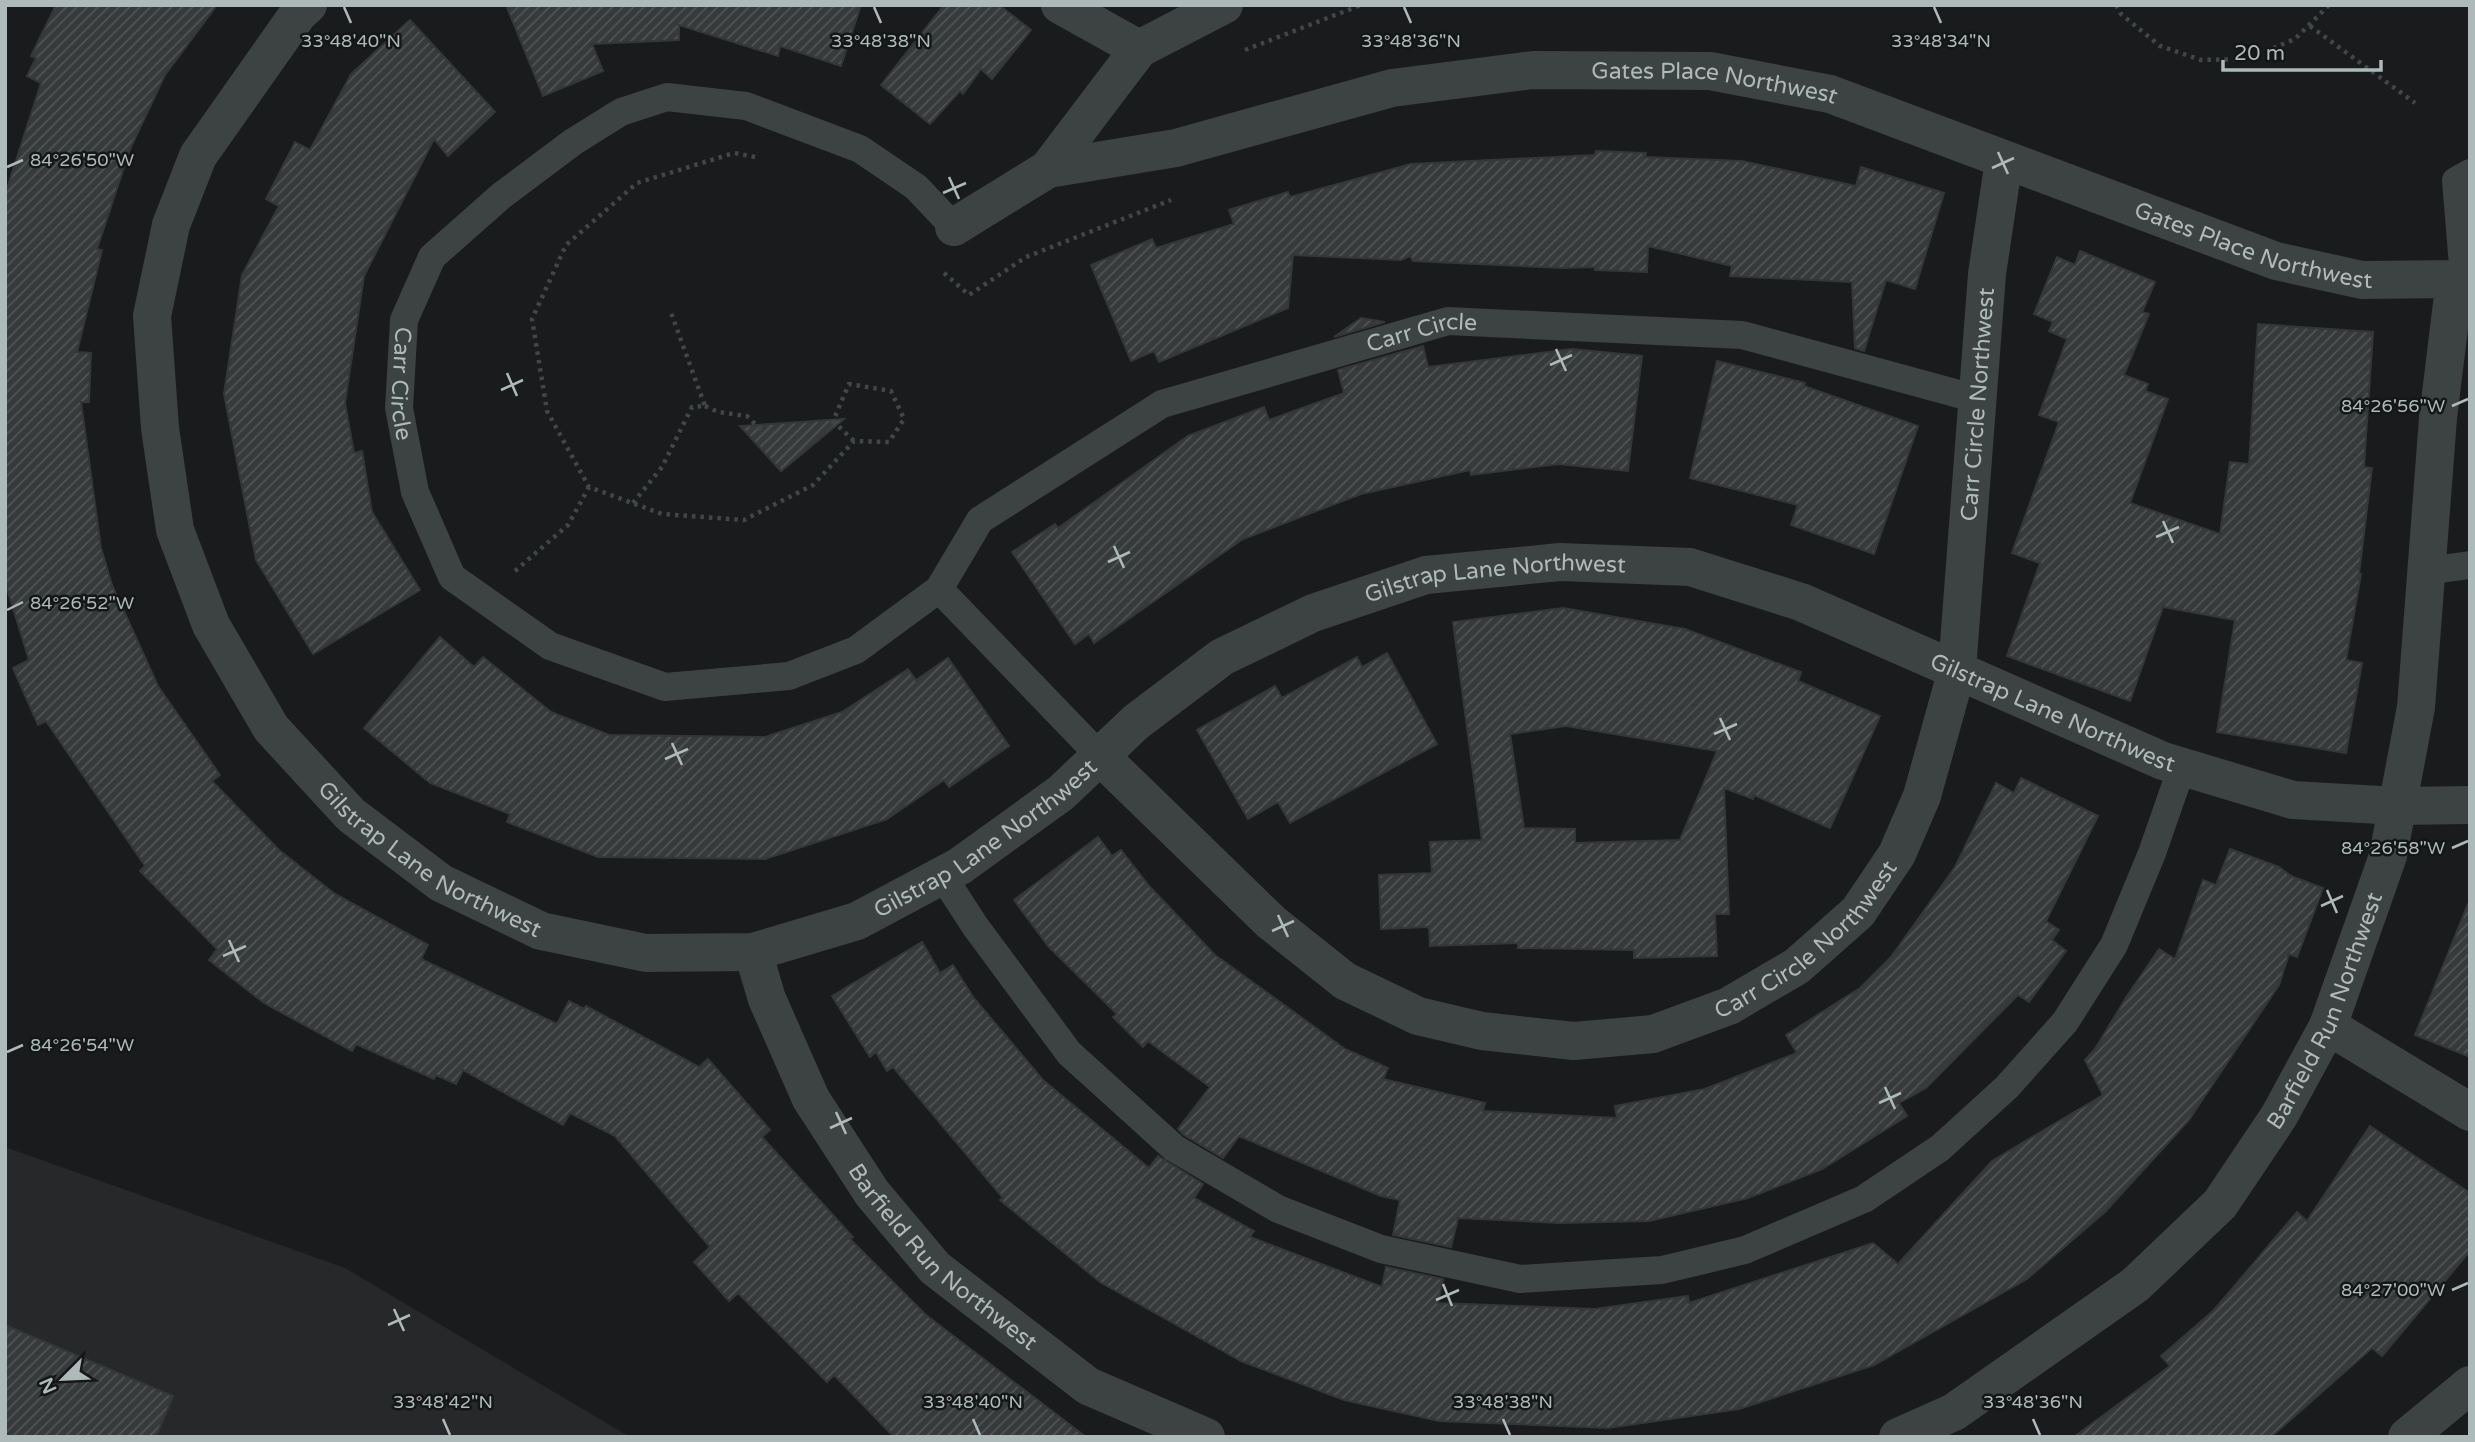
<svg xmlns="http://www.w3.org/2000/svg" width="2475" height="1442" font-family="'Varela Round',sans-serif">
  <defs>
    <pattern id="building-hatch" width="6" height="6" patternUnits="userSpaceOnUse" patternTransform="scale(1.75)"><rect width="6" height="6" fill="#373a3a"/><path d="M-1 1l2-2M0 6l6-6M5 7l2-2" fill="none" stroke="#515454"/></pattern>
  </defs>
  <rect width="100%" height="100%" fill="#1a1b1c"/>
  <!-- built -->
  <path fill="#262829" d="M5 1147 345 1268 630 1437H5Z"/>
  <!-- building -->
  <g fill="url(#building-hatch)" stroke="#343637" stroke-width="2" fill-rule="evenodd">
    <path d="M56 5H217L165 75 130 149 97 249 102 250 77 352 91 353 89 402H81L101 548 112 585 158 686 220 775 212 781 279 850 335 894 428 945 421 959 557 1024 569 1001 584 1009 586 1006 699 1067 708 1059 770 1130 762 1137 853 1237 850 1239 926 1315 1086 1437H894L834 1375 827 1382 738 1293 729 1301 694 1262 710 1247 615 1136 570 1113 563 1125 463 1070 456 1084 436 1075 434 1079 356 1044 352 1051 264 1003 209 960 217 949 140 871 145 866 46 721 38 725 13 668 29 660 5 582V195L41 83 27 76 36 58 31 56Z"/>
    <path d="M506 5H861L841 66 780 46 778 56 679 25V40L592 44 603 71 543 96Z"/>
    <path d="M944 5H999L1031 30 992 79 981 69 963 94 960 91 930 124 881 85Z"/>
    <path d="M410 20 495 112 448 156 434 139 364 276 345 403 354 453 362 451 372 512 420 590 313 654 256 560 224 394 242 275 279 206 266 199 295 142 310 150 351 74Z"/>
    <path d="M1596 151 1646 153 1645 157 1742 161 1856 186 1861 167 1944 193 1915 289 1886 280 1864 351 1855 348 1852 282 1730 276 1732 266 1648 246 1647 272 1595 270V267L1562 268 1413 261 1410 256 1401 260 1293 255 1288 308 1159 362 1154 351 1131 361 1091 265 1152 239 1156 248 1234 224 1229 210 1288 192 1290 197 1411 164 1595 155Z"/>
    <path d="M2080 251 2155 282 2142 312 2149 314 2124 375 2148 384 2145 391 2168 399 2130 503 2220 534 2230 462 2249 464 2258 324 2373 332 2364 467 2372 468 2359 574H2361L2346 660 2362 663 2346 753 2217 732 2235 620 2163 607 2130 701 2007 656 2040 563 2012 553 2059 422 2039 415 2067 339 2049 331 2053 322 2034 314 2057 257 2075 265Z"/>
    <path d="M1361 318 1385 322 1334 337Z"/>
    <path d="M1423 346 1428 367 1572 349 1642 356 1628 471 1558 464 1471 475 1470 470 1361 494 1243 539 1094 643 1089 634 1075 644 1012 552 1055 524 1058 528 1188 436 1264 407 1269 420 1344 393 1338 370Z"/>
    <path d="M1717 361 1805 383 1804 386 1918 426 1874 554 1791 525 1798 505 1690 478Z"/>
    <path d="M844 419 781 471 740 426Z"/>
    <path d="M1563 608 1685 629 1801 672 1798 681 1880 716 1830 828 1754 795 1753 799 1724 788 1729 914H1715L1717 956 1634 958V950L1518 948V943L1430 946 1429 927 1381 929 1379 875 1432 873 1430 842 1482 840 1453 622ZM1566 726 1717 751 1680 840 1575 843V829L1524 828 1510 734Z"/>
    <path d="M440 637 474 667 483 657 551 712 609 735 765 737 842 712 908 669 916 680 948 658 1009 746 949 787 944 780 887 819 765 859 598 857 507 822 510 814 430 783 364 728Z"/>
    <path d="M1387 653 1437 744 1290 823 1278 802 1248 819 1197 730 1275 686 1282 698 1357 657 1362 667Z"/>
    <path d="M2021 778 2098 816 2046 921 2059 930 2052 940 2066 951 2029 1002 2018 995 1926 1088 1899 1103 1907 1116 1822 1169 1748 1198 1649 1221 1560 1223 1458 1218 1451 1247 1393 1235 1400 1200 1381 1196 1239 1136 1223 1158 1184 1135 1178 1129 1210 1087 1148 1041 1143 1047 1113 1017 1117 1014 1048 946 1014 900 1098 837 1112 856 1121 850 1150 887 1215 955 1345 1049 1388 1068 1383 1079 1485 1103 1483 1111 1617 1118 1615 1106 1705 1089 1797 1053 1786 1035 1860 988 1891 957 1955 867 1996 783 2014 793Z"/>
    <path d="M2230 849 2279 867 2291 876 2323 888 2297 957 2289 954 2279 985 2189 1120 2105 1212 2027 1279 1874 1365 1739 1409 1608 1428 1439 1421 1344 1400 1241 1361 1100 1282 1000 1200 1003 1198 893 1067 887 1071 876 1052 870 1057 832 996 922 942 940 973 953 965 973 997 1043 1080 1149 1168 1158 1156 1203 1184 1194 1198 1254 1231 1250 1237 1382 1287 1386 1267 1443 1279 1438 1303 1595 1309 1688 1296 1689 1303 1873 1243 1898 1264 1992 1161 2103 1095 2085 1060 2095 1049 2127 996 2159 949 2175 959 2203 880 2216 885Z"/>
    <path d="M2468 904H2470V1057L2415 1035Z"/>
    <path d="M2370 1126 2470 1193V1251L2382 1356 2372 1348 2271 1437H2074L2170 1366 2161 1356 2214 1310 2297 1212 2307 1221Z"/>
    <path d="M5 1325 173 1396 156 1437H5Z"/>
  </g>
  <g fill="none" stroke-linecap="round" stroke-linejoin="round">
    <!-- path -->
    <g stroke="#414747" stroke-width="4.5" stroke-dasharray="3.5 5" stroke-linecap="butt">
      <path d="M2116 5 2121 14 2160 46 2201 60 2247 59 2295 39 2329 5"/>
      <path d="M2310 26 2415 103"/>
      <path d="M1245 50 1361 5"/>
      <path d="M755 157 734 153 637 183 566 245 532 319 547 411 589 487 662 514 744 520 813 485 854 441 889 442 904 419 891 391 849 384 833 421 854 441"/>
      <path d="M944 273 969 295 1026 257 1171 200"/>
      <path d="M705 406 718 412 747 416 764 433"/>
      <path d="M633 503 662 467 692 407 705 406 670 310"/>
      <path d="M515 571 568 525 589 487"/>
    </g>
    <!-- service -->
    <g stroke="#3d4242" stroke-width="28">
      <path id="s1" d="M954 227 916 187 860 149 746 106 667 97 621 112 573 142 501 196 432 257 404 320 399 408 415 492 452 577 550 646 665 687 789 676 856 650 939 589 980 520 1162 404 1448 321 1742 335 1977 399"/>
      <path d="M2464 277 2456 181 2470 173"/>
      <path d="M2426 571 2470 565"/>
      <path d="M939 589 1100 756"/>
      <path d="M942 875 975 926 1069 1053 1174 1148 1278 1209 1381 1249 1520 1279 1662 1270 1745 1250 1864 1199 1940 1148 2007 1087 2065 1022 2114 945 2152 853 2182 767"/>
    </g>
    <!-- minor -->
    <g stroke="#3d4242" stroke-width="38">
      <path id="s2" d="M308 5 298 14 198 156 171 225 152 316 160 428 175 530 211 625 271 728 351 815 441 883 541 931 646 953 753 952 857 921 960 866 1061 793 1136 722 1222 657 1313 613 1426 575 1560 562 1690 567 1801 602 2163 761 2293 800 2397 806 2470 805"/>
      <path d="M1060 5 1139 49"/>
      <path d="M1048 169 1139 49 1224 5"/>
      <path id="s3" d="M954 227 1048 169 1176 148 1392 88 1533 70 1710 71 1830 94 2276 261 2362 280 2455 279 2470 275"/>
      <path id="s4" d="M1100 756 1271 922 1345 981 1418 1016 1482 1031 1574 1041 1653 1034 1729 1006 1797 966 1858 912 1897 854 1922 796 1957 670 1987 274 2004 160"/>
      <path id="s5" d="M753 952 767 999 811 1099 872 1193 935 1268 1088 1386 1206 1437"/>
      <path d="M2328 1026 2470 1112"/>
      <path id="s6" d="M1898 1437 1954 1412 2135 1285 2220 1204 2279 1116 2328 1026 2388 856 2416 707 2438 418 2455 279"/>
      <path d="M2407 1437 2470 1385"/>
    </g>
  </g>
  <!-- ticks -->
  <path fill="none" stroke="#aebab9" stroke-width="2.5" d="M344 7 351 23M874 7 881 23M1404 7 1411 23M1934 7 1941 23M1998 152 2008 174M7 167 23 160M1992 168 2014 158M949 177 959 199M943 193 966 183M1556 349 1566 371M1550 365 1572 355M507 373 517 396M501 390 523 380M2452 406 2468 399M2163 521 2173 543M2156 537 2179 527M1114 546 1124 568M1108 562 1130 552M7 610 23 602M1720 718 1730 740M1714 734 1737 724M672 743 682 765M665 759 688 749M2452 848 2468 841M2327 890 2337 913M2321 906 2343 896M1278 915 1288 937M1272 931 1294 921M229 940 239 962M223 956 246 946M7 1052 23 1045M1885 1087 1895 1109M1879 1103 1901 1093M836 1112 846 1134M830 1128 852 1118M1443 1284 1452 1306M2452 1290 2468 1283M1436 1300 1459 1290M394 1309 404 1331M388 1325 410 1315M443 1419 450 1435M973 1419 980 1435M1503 1419 1510 1435M2033 1419 2040 1435"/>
  <g text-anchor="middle" stroke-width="5" stroke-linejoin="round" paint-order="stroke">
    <!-- street labels -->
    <g font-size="23" fill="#aebab9" stroke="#151617">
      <text dy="8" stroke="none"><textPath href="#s3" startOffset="789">Gates Place Northwest</textPath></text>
      <text dy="8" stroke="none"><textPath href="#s3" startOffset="1356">Gates Place Northwest</textPath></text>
      <text dy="8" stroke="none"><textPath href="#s1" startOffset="2054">Carr Circle</textPath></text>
      <text dy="8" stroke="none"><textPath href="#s1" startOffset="744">Carr Circle</textPath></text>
      <text dy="8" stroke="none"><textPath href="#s4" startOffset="1423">Carr Circle Northwest</textPath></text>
      <text dy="8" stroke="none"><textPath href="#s2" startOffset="2196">Gilstrap Lane Northwest</textPath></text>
      <text dy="8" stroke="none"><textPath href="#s2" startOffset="2784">Gilstrap Lane Northwest</textPath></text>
      <text dy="8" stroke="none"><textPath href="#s2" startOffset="1608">Gilstrap Lane Northwest</textPath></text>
      <text dy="8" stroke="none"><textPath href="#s2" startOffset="999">Gilstrap Lane Northwest</textPath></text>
      <text dy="8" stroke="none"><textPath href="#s4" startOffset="835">Carr Circle Northwest</textPath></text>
      <text dy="8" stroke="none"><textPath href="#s6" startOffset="621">Barfield Run Northwest</textPath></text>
      <text dy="8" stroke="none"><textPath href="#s5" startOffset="366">Barfield Run Northwest</textPath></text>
    </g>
  </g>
  <g font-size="18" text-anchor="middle" fill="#aebab9" stroke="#151617" stroke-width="5" stroke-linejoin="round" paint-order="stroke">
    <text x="1411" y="47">33°48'36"N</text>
    <text x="1941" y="47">33°48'34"N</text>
    <text x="351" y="47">33°48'40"N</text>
    <text x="881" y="47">33°48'38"N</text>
    <text x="82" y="166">84°26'50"W</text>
    <text x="2393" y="412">84°26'56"W</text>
    <text x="82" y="609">84°26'52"W</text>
    <text x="2393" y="854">84°26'58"W</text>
    <text x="82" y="1051">84°26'54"W</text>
    <text x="2393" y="1296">84°27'00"W</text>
    <text x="443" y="1408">33°48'42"N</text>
    <text x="973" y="1408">33°48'40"N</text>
    <text x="1503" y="1408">33°48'38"N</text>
    <text x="2033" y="1408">33°48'36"N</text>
  </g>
  <!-- border -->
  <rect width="2475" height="1442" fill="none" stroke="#aebab9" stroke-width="14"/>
  <!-- north arrow -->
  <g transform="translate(63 1379) rotate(246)" stroke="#151617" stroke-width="5" paint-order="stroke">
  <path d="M0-5L12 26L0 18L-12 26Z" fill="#aebab9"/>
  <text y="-10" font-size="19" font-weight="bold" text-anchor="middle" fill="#aebab9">N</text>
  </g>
  <!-- scale -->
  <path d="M2223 60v10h158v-10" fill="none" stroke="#aebab9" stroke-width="3.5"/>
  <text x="2234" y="60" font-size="21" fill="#aebab9" stroke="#151617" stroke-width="5" paint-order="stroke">20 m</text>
</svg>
